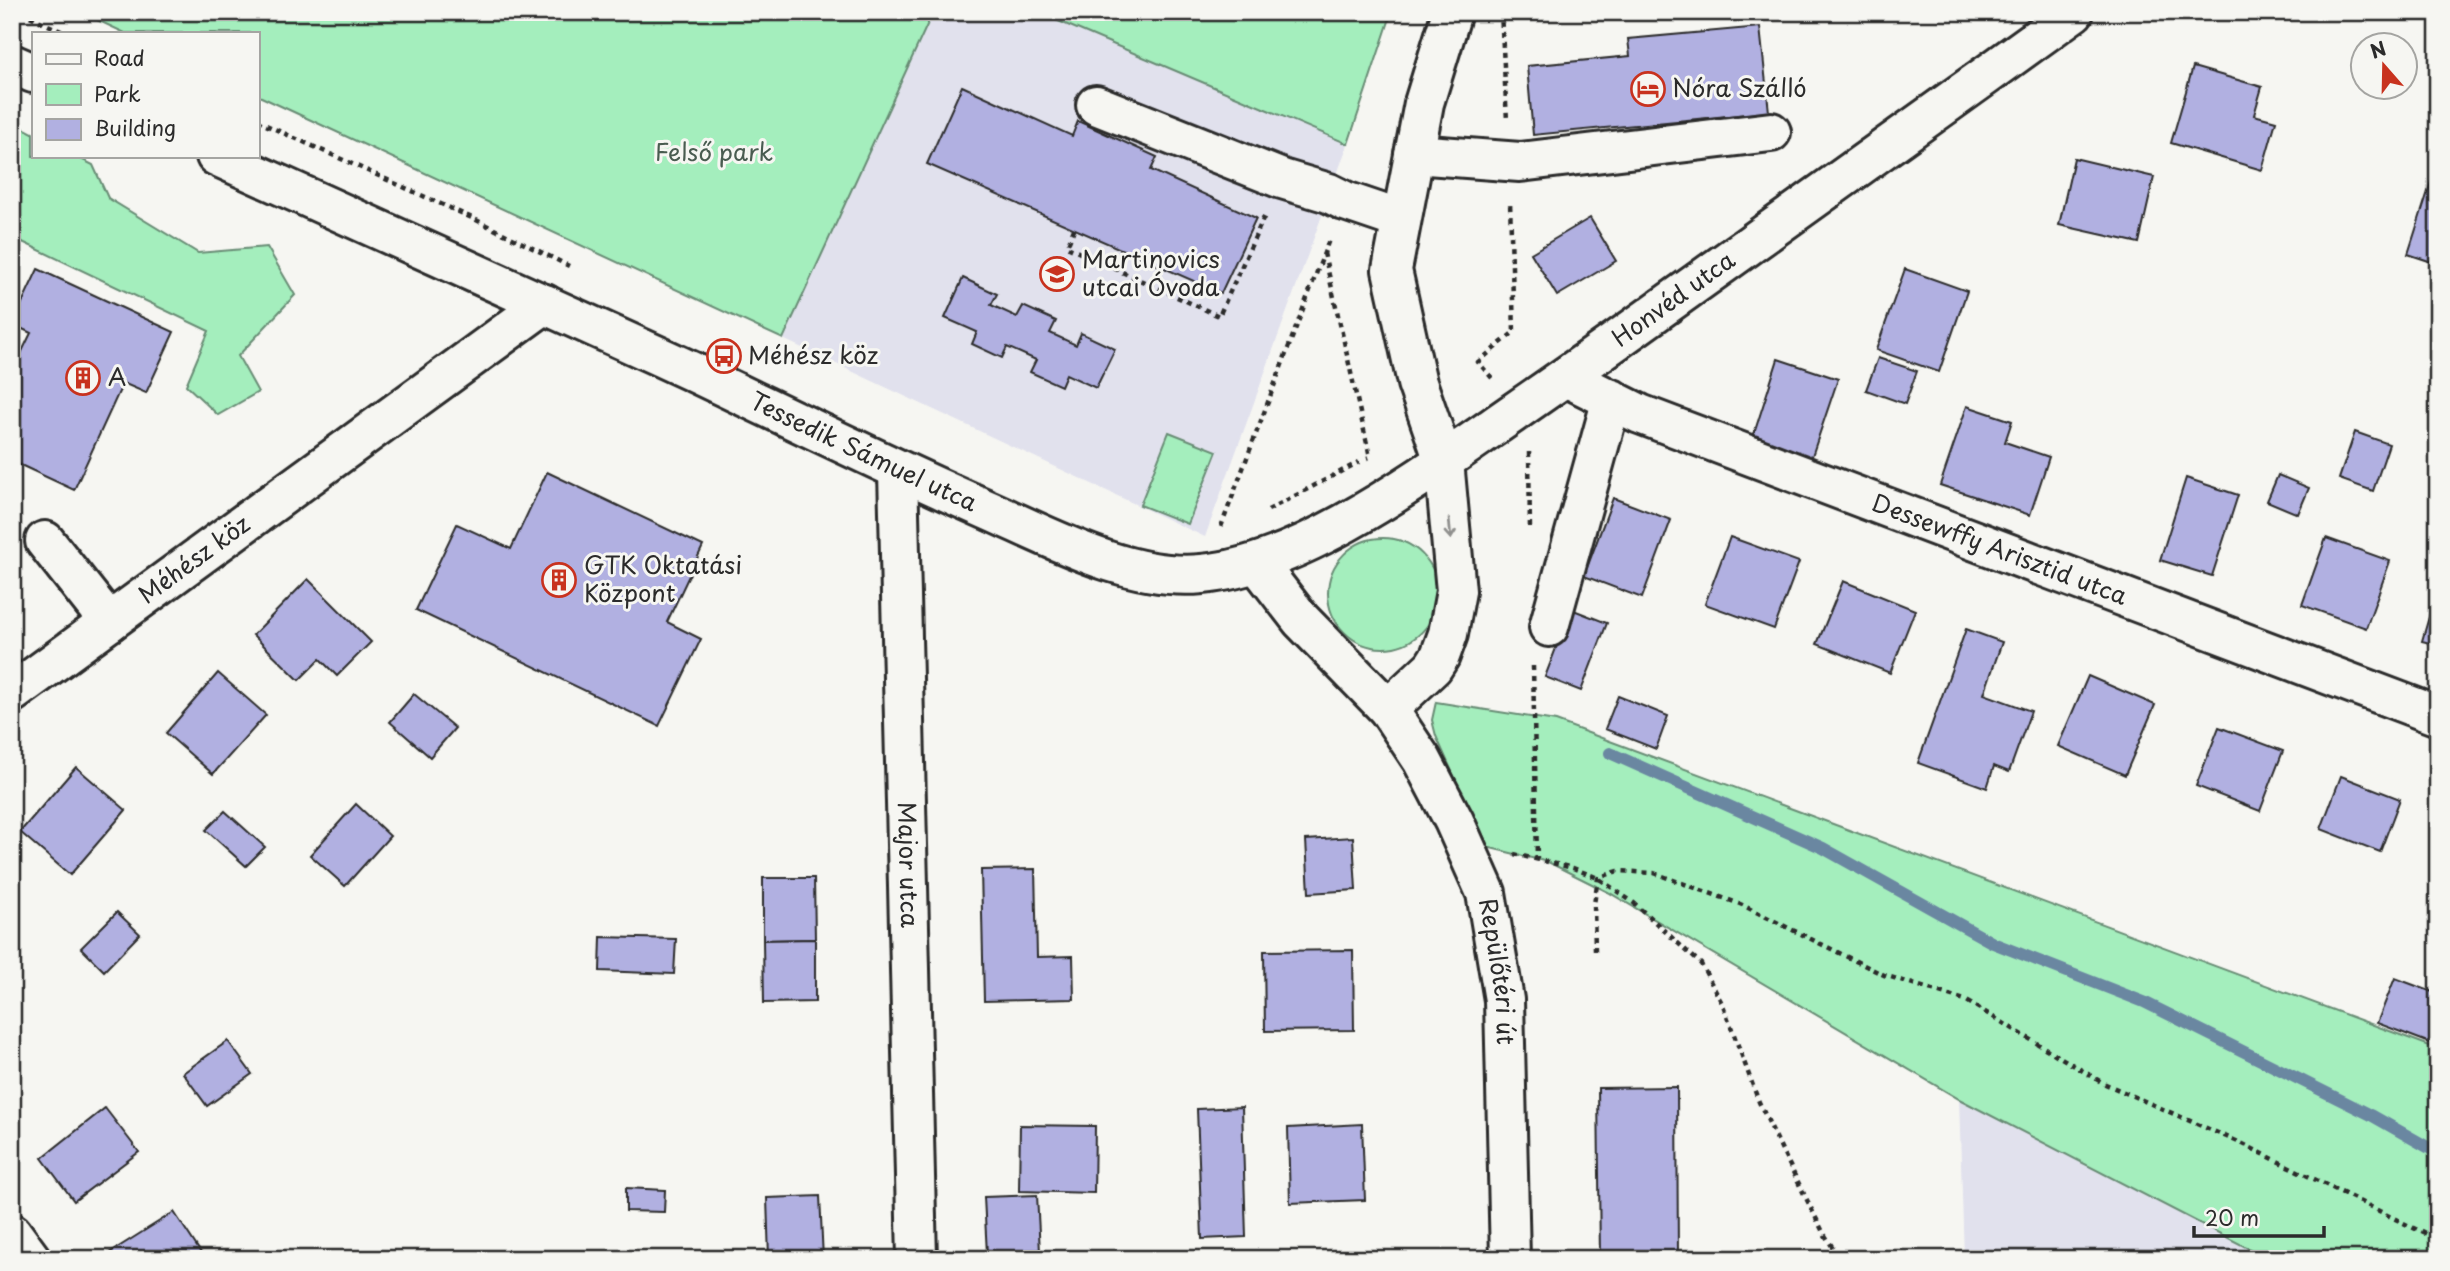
<svg xmlns="http://www.w3.org/2000/svg" width="2450" height="1271" font-family="'Playpen Sans',sans-serif">
  <rect width="100%" height="100%" fill="#f6f6f2"/>
  <filter id="ink" filterUnits="userSpaceOnUse"><feTurbulence type="fractalNoise" baseFrequency=".0143" numOctaves="2"/><feDisplacementMap in="SourceGraphic" scale="14" xChannelSelector="R" yChannelSelector="G"/><feConvolveMatrix kernelMatrix="1 2 1 2 8 2 1 2 1" color-interpolation-filters="sRGB"/></filter>
  <g filter="url(#ink)">
    <!-- built -->
    <g fill="#e1e1ed">
      <path d="M933 12H1037L1348 144 1205 537 783 339Z"/>
      <path d="M1959 1099 2269 1259H1964Z"/>
    </g>
    <!-- green -->
    <g fill="#a4eebd" stroke="#688c74" stroke-width="2">
      <path d="M80 12H933L783 339 257 95V33H125Z"/>
      <path d="M1037 12H1392L1348 144Z"/>
      <path d="M12 122 33 133V156H75L93 165 108 198 198 253 267 247 295 295 238 356 258 392 218 415 186 385 209 331 12 237Z"/>
      <path d="M1169 432 1217 451 1188 524 1140 505Z"/>
      <circle cx="1383" cy="593" r="55"/>
      <path d="M1436 702 1556 721 2438 1049V1259H2269L1959 1099 1608 892 1548 862 1486 847 1436 736 1432 720Z"/>
    </g>
    <g fill="none" stroke-linecap="round" stroke-linejoin="round">
      <!-- stream -->
      <path stroke="#6b87a1" stroke-width="12" d="M1610 753 1823 848 1993 943 2144 1002 2371 1115 2438 1153"/>
    </g>
    <!-- building -->
    <g fill="#b1b0e1" stroke="#2b2b2b" stroke-width="2">
      <path d="M1760 27 1769 112 1533 135 1527 66 1630 56 1628 39Z"/>
      <path d="M2193 67 2262 87 2254 115 2276 121 2262 170 2171 143Z"/>
      <path d="M962 86 1072 136 1078 121 1157 157 1151 170 1256 218 1221 293 927 164Z"/>
      <path d="M2074 158 2154 177 2139 243 2059 225Z"/>
      <path d="M2431 182 2438 185V264L2408 254Z"/>
      <path d="M1590 218 1616 261 1557 296 1531 253Z"/>
      <path d="M38 269 174 332 146 393 123 383 74 490 12 461V372L31 333 12 324Z"/>
      <path d="M1905 269 1967 291 1939 372 1876 350Z"/>
      <path d="M963 278 997 294 991 305 1017 317 1023 306 1056 321 1050 333 1076 345 1081 333 1115 349 1096 388 1066 374 1061 386 1030 372 1036 360 1007 347 1002 358 972 344 977 332 945 318Z"/>
      <path d="M1878 358 1917 371 1905 404 1866 390Z"/>
      <path d="M1778 359 1838 379 1811 459 1752 440Z"/>
      <path d="M1967 406 2012 421 2005 442 2049 457 2030 515 1940 485Z"/>
      <path d="M2355 432 2389 444 2373 491 2339 479Z"/>
      <path d="M547 472 703 546 667 622 701 639 659 726 416 610 457 524 511 549Z"/>
      <path d="M2278 475 2309 488 2298 514 2267 501Z"/>
      <path d="M2186 478 2238 495 2212 576 2160 560Z"/>
      <path d="M1613 498 1671 520 1642 598 1584 576Z"/>
      <path d="M1730 537 1799 562 1774 629 1705 604Z"/>
      <path d="M2326 538 2390 561 2366 628 2302 605Z"/>
      <path d="M308 579 371 642 337 676 320 659 299 680 253 635Z"/>
      <path d="M1843 581 1915 610 1890 673 1817 644Z"/>
      <path d="M2438 586V645L2422 641Z"/>
      <path d="M1571 609 1607 623 1581 691 1545 677Z"/>
      <path d="M1966 629 2002 642 1984 694 2031 711 2009 772 1994 766 1987 788 1918 763Z"/>
      <path d="M218 673 266 715 213 774 166 733Z"/>
      <path d="M2088 676 2155 705 2125 775 2058 746Z"/>
      <path d="M414 694 455 728 430 757 390 722Z"/>
      <path d="M1618 696 1668 716 1656 749 1605 729Z"/>
      <path d="M2219 727 2283 751 2260 811 2196 786Z"/>
      <path d="M76 767 126 810 70 875 20 832Z"/>
      <path d="M2341 776 2400 799 2380 852 2321 829Z"/>
      <path d="M356 804 390 836 345 886 310 855Z"/>
      <path d="M225 811 265 847 246 866 206 830Z"/>
      <path d="M1353 837 1356 890 1309 893 1306 840Z"/>
      <path d="M1035 869 1037 957 1073 956 1074 999 984 1001 981 870Z"/>
      <path d="M763 878H814L815 939 763 940Z"/>
      <path d="M117 912 140 934 104 971 81 948Z"/>
      <path d="M601 937 676 939 674 974 600 971Z"/>
      <path d="M815 939V1002L764 1003 763 940Z"/>
      <path d="M1353 950 1354 1030 1265 1031 1264 951Z"/>
      <path d="M2395 978 2438 994V1046L2377 1023Z"/>
      <path d="M228 1041 252 1074 207 1106 183 1073Z"/>
      <path d="M1677 1087 1678 1259H1600L1598 1088Z"/>
      <path d="M1242 1107 1246 1237 1202 1239 1197 1109Z"/>
      <path d="M105 1108 139 1152 74 1201 42 1158Z"/>
      <path d="M1362 1124 1365 1200 1290 1203 1288 1128Z"/>
      <path d="M1020 1125 1095 1126 1094 1193 1019 1191Z"/>
      <path d="M626 1188 665 1190 664 1212 626 1211Z"/>
      <path d="M1037 1195 1040 1252 987 1254 984 1197Z"/>
      <path d="M820 1196 823 1259H769L767 1198Z"/>
      <path d="M174 1212 205 1259H113L109 1253Z"/>
      <path d="M1040 1252V1259H987V1254Z"/>
    </g>
    <g fill="none" stroke-linecap="round" stroke-linejoin="round">
      <!-- minor casing -->
      <g stroke="#2b2b2b" stroke-width="44">
        <g id="minor">
          <path d="M12 64 33 73"/>
          <path d="M1096 105 1282 179 1329 193 1345 201 1401 220"/>
          <path d="M1414 154 1520 162 1771 132"/>
          <path id="s1" d="M216 156C374 227 533 298 691 371 790 418 889 467 990 511 1053 539 1130 581 1202 574 1298 566 1415 481 1493 427 1549 388 1604 350 1659 310 1797 211 1936 112 2074 12"/>
          <path id="s2" d="M1566 377 1640 414 2438 716"/>
          <path id="s3" d="M898 471 917 1259"/>
          <path d="M45 541 109 622"/>
          <path id="s4" d="M1257 563 1301 620 1388 709 1422 760 1454 821 1486 893 1504 1000 1510 1259"/>
          <path d="M1549 627 1612 399"/>
          <path id="s5" d="M12 693 545 304"/>
          <path d="M1388 709 1433 667 1440 656 1448 634 1456 591 1444 461 1417 383 1392 270 1424 103 1452 12"/>
          <path d="M12 1233 31 1259"/>
        </g>
      </g>
      <!-- path -->
      <g stroke="#2b2b2b" stroke-width="4.5" stroke-dasharray="5 5" stroke-linecap="butt">
        <path d="M21 12 65 33"/>
        <path d="M1501 12 1507 120"/>
        <path d="M257 121 472 218 569 266"/>
        <path d="M1074 229 1067 247 1219 316 1265 215"/>
        <path d="M1324 253 1370 457 1367 458"/>
        <path d="M1492 378 1478 362 1514 332 1510 202"/>
        <path d="M1529 452 1530 531"/>
        <path d="M1268 510 1359 462"/>
        <path d="M1221 527 1330 237"/>
        <path d="M1533 666 1537 859"/>
        <path d="M1514 854 1573 868 1598 878 1634 903 1701 964 1723 1005 1759 1102 1781 1148 1823 1232 1840 1259"/>
        <path d="M1595 951 1594 904 1598 878 1618 871 1654 873 1740 904 1884 975 1965 1000 2103 1083 2243 1144 2438 1240"/>
      </g>
      <!-- minor -->
      <use href="#minor" stroke="#f6f6f2" stroke-width="38"/>
    </g>
    <!-- one-way arrows -->
    <defs><path id="oneway-shaft" d="M-6 0H5M1.5-3L5.5 0L1.5 3" fill="none" stroke-width="1.6" stroke-linecap="round" stroke-linejoin="round" transform="scale(1.75)"/></defs>
    <use stroke="#90908e" href="#oneway-shaft" transform="translate(1450 529) rotate(85)"/>
  </g>
  <!-- icons -->
  <defs>
    <g id="hotel-ring" transform="scale(1.75)"><circle r="9.5" fill="#f6f6f2" stroke="#c8321e" stroke-width="1.5"/><path d="M-6-4.5h1.5V1H6V5H4.5V3h-9V5H-6ZM-4 0a1.8 1.8 0 1 1 3.6 0ZM.5 0V-2.5h3Q6-2.5 6 0Z" fill="#c8321e"/></g>
    <g id="school-ring" transform="scale(1.75)"><circle r="9.5" fill="#f6f6f2" stroke="#c8321e" stroke-width="1.5"/><path d="M0-5L7-2L0 1L-7-2ZM-4 1L0 2.5L4 1V4Q0 6-4 4Z" fill="#c8321e"/></g>
    <g id="bus-ring" transform="scale(1.75)"><circle r="9.5" fill="#f6f6f2" stroke="#c8321e" stroke-width="1.5"/><path d="M-5-6H5V4H4V6H2V4H-2V6H-4V4H-5ZM-3.5-4V0h7V-4ZM-3.5 1.2v1.5H-2V1.2ZM2 1.2v1.5H3.5V1.2Z" fill="#c8321e"/></g>
    <g id="building-ring" transform="scale(1.75)"><circle r="9.5" fill="#f6f6f2" stroke="#c8321e" stroke-width="1.5"/><path d="M-4-6H4V6H1V3H-1V6H-4ZM-2.5-4.3h1.7v1.8h-1.7ZM.8-4.3h1.7v1.8H.8ZM-2.5-1h1.7V.8h-1.7ZM.8-1h1.7V.8H.8Z" fill="#c8321e"/></g>
  </defs>
  <g fill-rule="evenodd">
    <use href="#hotel-ring" x="1648" y="89"/>
    <use href="#school-ring" x="1057" y="274"/>
    <use href="#bus-ring" x="724" y="356"/>
    <use href="#building-ring" x="83" y="378"/>
    <use href="#building-ring" x="559" y="580"/>
  </g>
  <g text-anchor="middle" stroke-width="6" stroke-linejoin="round" paint-order="stroke">
    <!-- poi labels -->
    <g font-size="24" fill="#2b2b2b" stroke="#f6f6f2" text-anchor="start">
      <text x="1672" y="97">Nóra Szálló</text>
      <text x="1082" y="268">Martinovics<tspan x="1082" dy="28">utcai Óvoda</tspan></text>
      <text x="748" y="364">Méhész köz</text>
      <text x="108" y="386">A</text>
      <text x="584" y="574">GTK Oktatási<tspan x="584" dy="28">Központ</tspan></text>
    </g>
    <!-- park labels -->
    <g font-size="24" fill="#495c50" stroke="#f6f6f2">
      <text x="714" y="161">Felső park</text>
    </g>
    <!-- street labels -->
    <g font-size="24" fill="#2b2b2b" stroke="#f6f6f2">
      <text dy="8" stroke="none"><textPath href="#s1" startOffset="1626">Honvéd utca</textPath></text>
      <text dy="8" stroke="none"><textPath href="#s1" startOffset="712">Tessedik Sámuel utca</textPath></text>
      <text dy="8" stroke="none"><textPath href="#s2" startOffset="467">Dessewffy Arisztid utca</textPath></text>
      <text dy="8" stroke="none"><textPath href="#s5" startOffset="226">Méhész köz</textPath></text>
      <text dy="8" stroke="none"><textPath href="#s3" startOffset="394">Major utca</textPath></text>
      <text dy="8" stroke="none"><textPath href="#s4" startOffset="485">Repülőtéri út</textPath></text>
    </g>
  </g>
  <!-- margin -->
  <rect width="2450" height="1271" fill="none" stroke="#f6f6f2" stroke-width="42"/>
  <rect x="21" y="21" width="2408" height="1229" fill="none" stroke="#2b2b2b" stroke-width="2.5" filter="url(#ink)"/>
  <!-- legend -->
  <rect x="32" y="32" width="228" height="126" fill="#f6f6f2" stroke="#a5a5a2" stroke-width="2"/>
  <rect x="46" y="54" width="35" height="10" fill="#f6f6f2" stroke="#a5a5a2" stroke-width="2"/>
  <text x="94" y="66" font-size="21" fill="#2b2b2b">Road</text>
  <rect x="46" y="84" width="35" height="21" fill="#a4eebd" stroke="#a5a5a2" stroke-width="2"/>
  <text x="94" y="102" font-size="21" fill="#2b2b2b">Park</text>
  <rect x="46" y="119" width="35" height="21" fill="#b1b0e1" stroke="#a5a5a2" stroke-width="2"/>
  <text x="94" y="136" font-size="21" fill="#2b2b2b">Building</text>
  <!-- north arrow -->
  <g transform="translate(2384 66) rotate(340)"><circle r="33" fill="#f6f6f2" stroke="#a5a5a2" stroke-width="2"/>
  <path d="M0-5L12 26L0 18L-12 26Z" fill="#c8321e"/>
  <text y="-10" font-size="19" font-weight="bold" text-anchor="middle" fill="#2b2b2b">N</text>
  </g>
  <!-- scale -->
  <path d="M2194 1226v10h130v-10" fill="none" stroke="#2b2b2b" stroke-width="3.5"/>
  <text x="2205" y="1226" font-size="21" fill="#2b2b2b" stroke="#f6f6f2" stroke-width="5" paint-order="stroke">20 m</text>
</svg>
